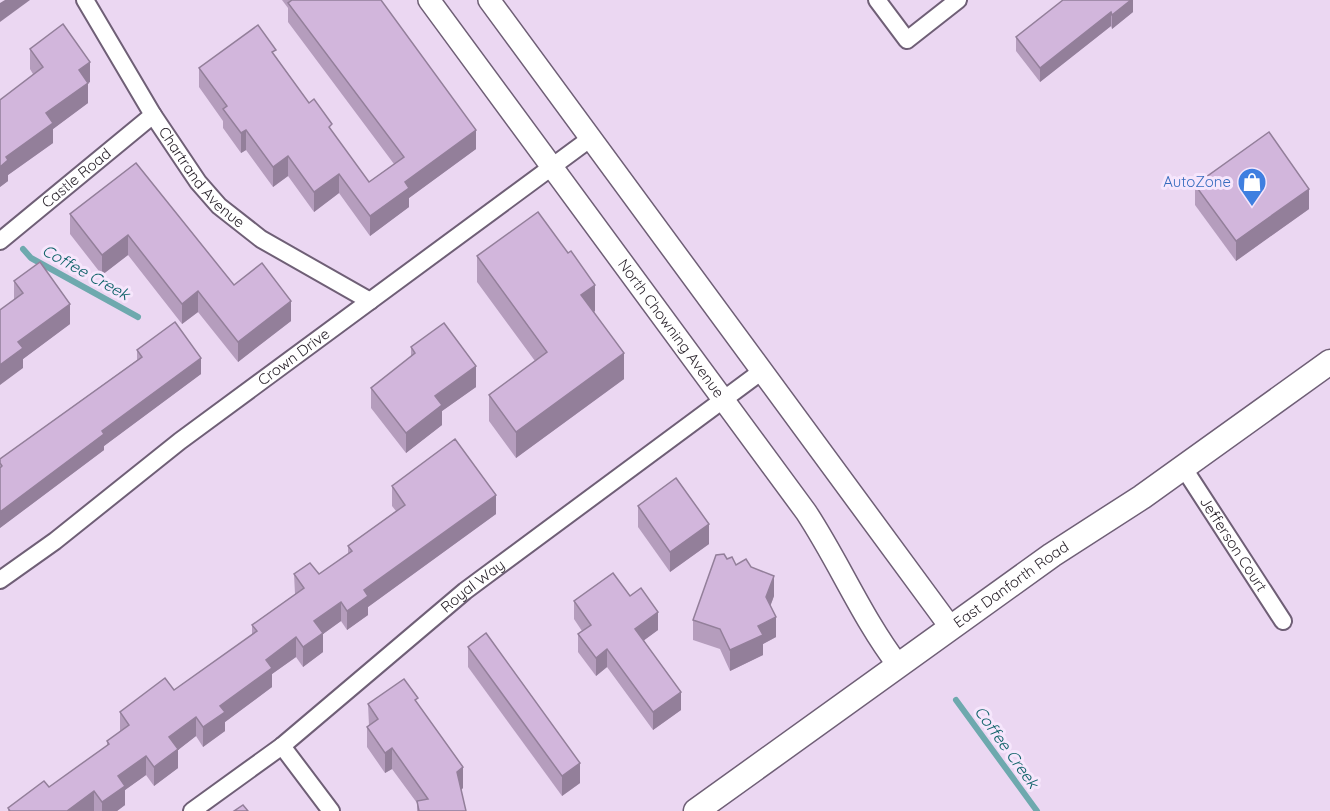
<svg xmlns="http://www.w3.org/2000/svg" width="1330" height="811" font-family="Quicksand,sans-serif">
  <rect width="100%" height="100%" fill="#ebd7f2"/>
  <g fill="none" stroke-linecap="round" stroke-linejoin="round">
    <!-- stream -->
    <g stroke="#6ea9ae" stroke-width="6">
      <path d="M23 249 31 258 138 317"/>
      <path d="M956 700 1037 811"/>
    </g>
    <!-- minor casing -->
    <g stroke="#6f5f76" stroke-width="20">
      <g id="minor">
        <path id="s1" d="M85 0 153 115 198 182 219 206 261 239 370 301"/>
        <path d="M877 0 907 40 958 0"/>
        <path id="s2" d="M0 241 153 115"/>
        <path id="s3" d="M1183 467 1283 621"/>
        <path id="s4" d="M0 580 55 541 180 441 591 138"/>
        <path d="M282 746 331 811"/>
        <path id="s5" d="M192 811 282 746 465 591 762 371"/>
      </g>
    </g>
    <!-- tertiary casing -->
    <g stroke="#6f5f76" stroke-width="24">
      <g id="tertiary">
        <path id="s6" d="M429 0 806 512C839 562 862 618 898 665"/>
        <path d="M489 0 951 628"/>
      </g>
    </g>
    <!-- secondary casing -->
    <g stroke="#6f5f76" stroke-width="27">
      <g id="secondary">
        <path id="s7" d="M696 811 1052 555 1142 497 1330 362"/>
      </g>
    </g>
    <!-- minor -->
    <use href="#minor" stroke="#fff" stroke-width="16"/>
    <!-- tertiary -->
    <use href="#tertiary" stroke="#fff" stroke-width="21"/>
    <!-- secondary -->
    <use href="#secondary" stroke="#fff" stroke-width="24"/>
  </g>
  <!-- wall -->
  <g fill="#b59dbd">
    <path d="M282 0H381L476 149 409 198V207L370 236 339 193 314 212 288 176 273 187 246 150 241 153 223 128V121L199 87V68L276 57 309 103 332 131 369 182 394 164 288 22V8Z"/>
    <path d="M1133 0V12L1112 29 1111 26 1040 82 1016 51V37Z"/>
    <path d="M30 49 90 82 88 83V103L53 129V143L8 175V181L0 187 33 74 30 69Z"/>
    <path d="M136 163 234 285 291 321 238 362 198 312 182 324 128 255 102 275 70 234V214Z"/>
    <path d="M1195 185 1309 209 1236 261 1195 205Z"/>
    <path d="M568 253 595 311 594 312 624 379 516 458 489 421V395L535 361 477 282V256Z"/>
    <path d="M14 281 70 324 23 359V368L14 299Z"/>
    <path d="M411 347 476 387 442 411V425L406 453 371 408V388L411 357Z"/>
    <path d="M137 350 201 374 104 446V450L0 528V459L137 360Z"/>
    <path d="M392 486 496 514 368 607V615L347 630 341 621 323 634V652L303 667 296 657 272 674V687L225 722V731L203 747 196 736 178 750V768L154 786 146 775 125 790V805L117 811H8V808L49 787 107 746V741L120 732V712L174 690 252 635V625L295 594 294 574H319L348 554V546L396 511 392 506Z"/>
    <path d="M638 506 709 544 670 572 638 527Z"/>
    <path d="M727 559 736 565 751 567 774 596 770 606 776 637 763 644V655L730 671 720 649 693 640V620Z"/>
    <path d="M630 596 658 630 644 640 681 710 653 730 607 667 596 676 578 652V634L582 631 574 619V601Z"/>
    <path d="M468 647 580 783 562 796 468 667Z"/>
    <path d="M368 704 418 705 463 788 461 790 466 811H417V803L392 769 385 773 367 747V727L369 726Z"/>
  </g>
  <!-- shaded-wall -->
  <g fill="#937f9a">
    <path d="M5 0H30L0 22V3Z"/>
    <path d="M1131 0H1133V12L1112 29V15Z"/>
    <path d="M1111 12V26L1040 82V68Z"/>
    <path d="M90 62V82L88 83V103L53 129V143L8 175V181L0 187V167L6 157 46 113 79 70Z"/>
    <path d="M246 130V150L241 153V133Z"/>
    <path d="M476 130V149L409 198V207L370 236V216L405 182Z"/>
    <path d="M288 156V176L273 187V167Z"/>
    <path d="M339 174V193L314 212V192Z"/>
    <path d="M1309 189V209L1236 261V241Z"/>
    <path d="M128 235V255L102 275V255Z"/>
    <path d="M595 285V311L581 321V295Z"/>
    <path d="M198 291V312L182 324V304Z"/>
    <path d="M291 301V321L238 362V342Z"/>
    <path d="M70 304V324L23 359V368L0 385V365L18 342Z"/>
    <path d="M624 353V379L516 458V432Z"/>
    <path d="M201 358V374L104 446V450L0 528V512L102 431Z"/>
    <path d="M476 366V387L442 411V425L406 453V433L435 396Z"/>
    <path d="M496 495V514L368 607V615L347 630V611L364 590Z"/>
    <path d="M709 524V544L670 572V552Z"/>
    <path d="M774 576V596L766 618V597Z"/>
    <path d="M341 602V621L323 634V652L303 667V647L314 621Z"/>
    <path d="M658 612V630L635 647V629Z"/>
    <path d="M776 617V637L763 644V655L730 671V650L758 626Z"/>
    <path d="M296 637V657L272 674V687L225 722V731L203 747V727L220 706 266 660Z"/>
    <path d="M607 649V667L596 676V658Z"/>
    <path d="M681 692V710L653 730V712Z"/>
    <path d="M196 717V736L178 750V768L154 786V767L169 737Z"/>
    <path d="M392 748V769L385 773V753Z"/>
    <path d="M146 756V775L125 790V805L117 811H102V802L118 776Z"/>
    <path d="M580 763V783L562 796V776Z"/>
    <path d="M463 767V788L457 793V772Z"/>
    <path d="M94 791V811H67Z"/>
  </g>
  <!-- building -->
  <g fill="#d2b6dc" stroke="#937f9a" stroke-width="1.5">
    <path d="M292 0H381L476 130 405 182 409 188 370 216 339 174 314 192 288 156 273 167 246 130 241 133 223 109 227 106 199 68 258 25 276 50 272 52 309 103 314 99 332 124 329 127 369 182 404 157 288 3Z"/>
    <path d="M1063 0H1131L1112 15 1111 12 1040 68 1016 37Z"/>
    <path d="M63 24 90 62 79 70 88 83 46 113 53 123 6 157 8 160 0 167V100L43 67 30 49Z"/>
    <path d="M1269 132 1309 189 1236 241 1195 185Z"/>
    <path d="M136 163 234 285 262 263 291 301 238 342 198 291 182 304 128 235 102 255 70 214Z"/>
    <path d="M538 212 568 253 571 251 595 285 581 295 624 353 516 432 489 395 547 352 477 256Z"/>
    <path d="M40 262 70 304 18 342 23 348 0 365V310L23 293 14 281Z"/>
    <path d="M175 322 201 358 102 431 104 434 0 512V468L2 466 0 463V459L142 357 137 350Z"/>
    <path d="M444 323 476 366 435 396 442 405 406 433 371 388 415 353 411 347Z"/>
    <path d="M455 439 496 495 364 590 368 596 347 611 341 602 314 621 323 633 303 647 296 637 266 660 272 668 220 706 225 712 203 727 196 717 169 737 178 749 154 767 146 756 118 776 125 786 102 802 94 791 67 811H10L8 808 44 781 49 787 109 744 107 741 129 725 120 712 165 678 174 690 257 631 252 625 304 588 294 574 310 563 319 574 352 551 348 546 405 505 392 486Z"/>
    <path d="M676 478 709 524 670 552 638 506Z"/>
    <path d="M724 554 727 559 732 557 736 565 746 559 751 567 774 576 766 597 776 617 758 626 763 635 730 650 720 629 693 620 716 555Z"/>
    <path d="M613 573 630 596 641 588 658 612 635 629 681 692 653 712 607 649 596 658 578 634 591 625 574 601Z"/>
    <path d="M486 633 580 763 562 776 468 647Z"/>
    <path d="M404 679 418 698 415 700 463 767 457 772 466 811H419L417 801 428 799 392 748 385 753 367 727 378 719 368 704Z"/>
    <path d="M243 805 248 811H234Z"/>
  </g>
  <!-- icons -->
  <defs>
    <g id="shop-pin" transform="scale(1.5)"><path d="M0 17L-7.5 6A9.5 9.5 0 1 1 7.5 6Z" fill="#3f7fe0" stroke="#f6e6fc"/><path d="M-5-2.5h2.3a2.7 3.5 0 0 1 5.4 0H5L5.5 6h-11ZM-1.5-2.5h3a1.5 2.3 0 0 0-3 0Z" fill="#fff"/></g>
  </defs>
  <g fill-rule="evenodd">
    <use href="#shop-pin" x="1252" y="182"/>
  </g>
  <g text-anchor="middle" stroke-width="6" stroke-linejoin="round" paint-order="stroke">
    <!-- street labels -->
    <g font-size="15" fill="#251e27" stroke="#f6e6fc">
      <text dy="5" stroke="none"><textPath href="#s1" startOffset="213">Chartrand Avenue</textPath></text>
      <text dy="5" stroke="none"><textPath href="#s2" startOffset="99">Castle Road</textPath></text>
      <text dy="5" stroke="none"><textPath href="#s6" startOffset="408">North Chowning Avenue</textPath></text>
      <text dy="5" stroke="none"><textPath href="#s4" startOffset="369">Crown Drive</textPath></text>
      <text dy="5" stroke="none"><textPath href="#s3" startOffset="92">Jefferson Court</textPath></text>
      <text dy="5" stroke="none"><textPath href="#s7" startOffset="388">East Danforth Road</textPath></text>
      <text dy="5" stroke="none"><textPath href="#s5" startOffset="360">Royal Way</textPath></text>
    </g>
    <!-- shop labels -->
    <g font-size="15" fill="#366cbe" stroke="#f6e6fc" text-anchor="end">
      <text x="1231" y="187">AutoZone</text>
    </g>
    <!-- water labels -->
    <g font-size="16" font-style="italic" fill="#0c6167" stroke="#f6e6fc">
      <text transform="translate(86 272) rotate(29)" y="6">Coffee Creek</text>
      <text transform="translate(1007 747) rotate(54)" y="6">Coffee Creek</text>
    </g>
  </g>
</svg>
